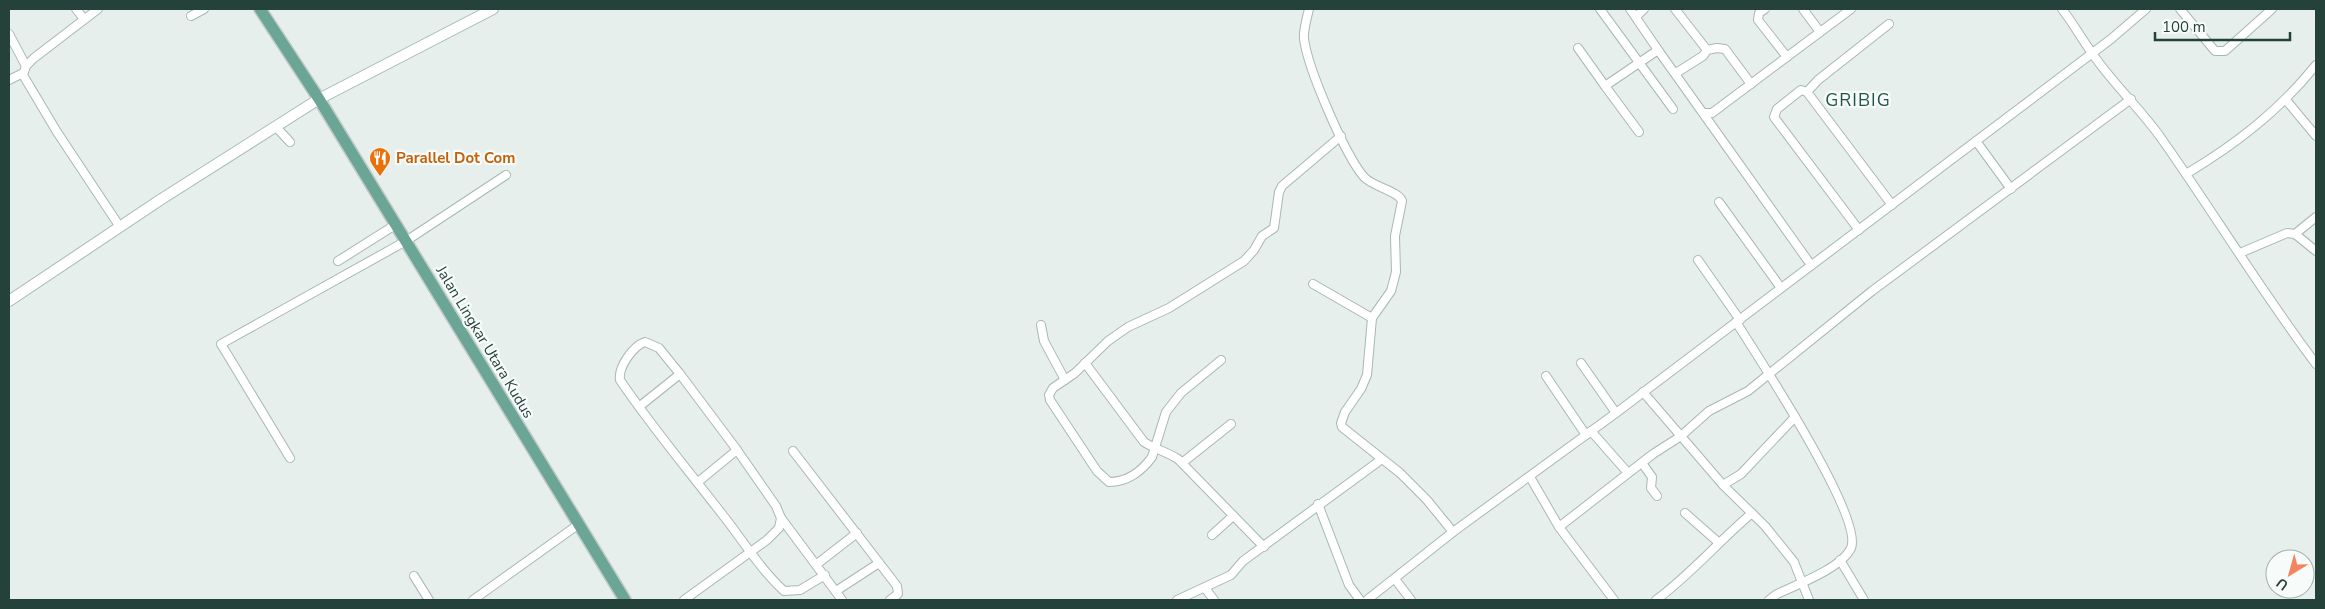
<svg xmlns="http://www.w3.org/2000/svg" width="2325" height="609" font-family="'Nunito Sans',sans-serif">
  <rect width="100%" height="100%" fill="#e6efeb"/>
  <g fill="none" stroke-linecap="round" stroke-linejoin="round">
    <!-- minor casing -->
    <g stroke="#a8b8b2" stroke-width="10">
      <g id="minor">
        <path d="M76 9 84 19"/>
        <path d="M98 9 34 58 26 66 23 75 57 132 120 227"/>
        <path d="M1309 9C1307 18 1303 30 1304 39 1308 69 1345 155 1364 177 1373 187 1399 191 1402 201L1395 236 1396 272 1391 291 1372 318 1367 375 1361 389 1345 412 1341 423 1342 427 1400 473 1427 500 1453 532"/>
        <path d="M1600 9 1673 109"/>
        <path d="M1630 9 1658 50"/>
        <path d="M1675 9 1707 50 1703 56 1676 73"/>
        <path d="M1765 9 1759 13 1758 20 1787 57"/>
        <path d="M1803 9 1820 32"/>
        <path d="M2062 9C2073 23 2081 38 2092 53 2112 83 2140 108 2161 138 2214 213 2261 291 2316 364"/>
        <path d="M2180 9 2215 51H2225L2272 9"/>
        <path d="M191 16 204 9"/>
        <path d="M1636 17 1644 9"/>
        <path d="M9 34 26 66"/>
        <path d="M1578 48 1605 86 1658 50 1811 265"/>
        <path d="M1707 50 1717 48 1725 49 1751 84"/>
        <path d="M9 80 23 73"/>
        <path d="M1605 86 1639 132"/>
        <path d="M1807 92 1818 80 1889 24"/>
        <path d="M2286 100 2316 136"/>
        <path d="M1704 113H1712L1851 9"/>
        <path d="M276 127 290 142"/>
        <path d="M1976 141 2011 189"/>
        <path d="M2186 174C2236 144 2279 111 2316 65"/>
        <path d="M1719 202 1781 288"/>
        <path d="M1859 230 1774 117 1777 109 1801 90 1807 92 1892 205"/>
        <path d="M2295 234 2316 217"/>
        <path d="M2240 253 2287 233 2295 234 2316 251"/>
        <path d="M1698 260 1740 320"/>
        <path d="M338 261 395 225"/>
        <path d="M1313 284 1372 318"/>
        <path d="M1736 322C1757 355 1864 518 1851 548 1842 568 1796 585 1777 594L1769 600"/>
        <path d="M1041 325 1044 341 1065 380"/>
        <path d="M1221 360 1181 393 1166 412 1152 457C1142 471 1127 482 1109 482L1097 471 1050 400 1049 395 1053 388 1075 373 1108 341 1128 327 1169 308 1244 261 1254 250 1262 236 1274 228 1279 192 1282 186 1341 136"/>
        <path d="M1085 363 1144 442C1155 449 1167 452 1178 459L1264 547"/>
        <path d="M1581 363 1616 413"/>
        <path d="M1546 376 1586 435"/>
        <path d="M1643 392 1723 485 1765 526 1794 562 1809 600"/>
        <path d="M640 406 680 374"/>
        <path d="M1591 431 1628 473"/>
        <path d="M793 451 897 586 898 594 890 600"/>
        <path d="M290 458 221 344 406 241 506 175"/>
        <path d="M1182 463 1231 424"/>
        <path d="M1642 463 1652 477 1651 488 1657 496"/>
        <path d="M1530 477 1559 527 1614 600"/>
        <path d="M698 482 737 450"/>
        <path d="M1723 485 1741 474 1795 417"/>
        <path d="M1318 504 1349 585 1360 600"/>
        <path d="M1685 513 1718 542"/>
        <path d="M781 518 842 600"/>
        <path d="M1559 527 1653 454 1681 436 1709 411 1748 391 1872 291 2131 99"/>
        <path d="M1212 535 1233 516"/>
        <path d="M1840 560 1864 600"/>
        <path d="M817 564 857 533"/>
        <path d="M414 576 429 600"/>
        <path d="M1395 579 1411 600"/>
        <path d="M1205 588 1214 600"/>
        <path d="M836 591 879 563"/>
        <path d="M473 600 579 524"/>
        <path d="M684 600 767 540 779 528 781 518 776 506 737 450 680 374 659 348 645 342C633 346 618 367 620 380 651 426 688 470 722 514 742 539 760 569 784 591L800 590 825 575"/>
        <path d="M1177 600 1231 575 1243 561 1382 459"/>
        <path d="M1367 600 1453 532 1616 413 2111 39 2146 9"/>
        <path d="M1656 600C1690 575 1719 541 1752 513"/>
      </g>
    </g>
    <!-- secondary casing -->
    <g stroke="#a4bbb3" stroke-width="12">
      <path id="secondary" d="M9 301 160 200 319 99 493 9"/>
    </g>
    <!-- primary casing -->
    <g stroke="#c2cac8" stroke-width="14">
      <path id="primary" d="M260 9 319 99 625 600"/>
    </g>
    <!-- minor -->
    <use href="#minor" stroke="#fff" stroke-width="8"/>
    <!-- secondary -->
    <use href="#secondary" stroke="#fff" stroke-width="10"/>
    <!-- primary -->
    <use href="#primary" stroke="#6aa596" stroke-width="11"/>
  </g>
  <!-- icons -->
  <defs>
    <g id="restaurant-pin" transform="scale(1.125)"><path d="M0 17L-7.5 6A9.5 9.5 0 1 1 7.5 6Z" fill="#e8710a" stroke="#f7fbf9"/><path d="M-5-6h1v4h1v-4h1v4h1v-4h1v5L-1.5 .5V6h-2V.5L-5-1ZM5-6V6H3V1.5H1.5Q1.5-4 5-6Z" fill="#fff"/></g>
  </defs>
  <g fill-rule="evenodd">
    <use href="#restaurant-pin" x="380" y="158"/>
  </g>
  <g text-anchor="middle" stroke-width="4.5" stroke-linejoin="round" paint-order="stroke">
    <!-- food labels -->
    <g font-size="15" font-weight="bold" fill="#c56008" stroke="#f7fbf9" text-anchor="start">
      <text x="396" y="163">Parallel Dot Com</text>
    </g>
    <!-- street labels -->
    <g font-size="15" fill="#24423a" stroke="#f7fbf9">
      <text transform="translate(485 342) rotate(59)" y="5">Jalan Lingkar Utara Kudus</text>
    </g>
    <!-- quarter labels -->
    <g font-size="18" letter-spacing="1" fill="#1f5548" stroke="#f7fbf9">
      <text x="1858" y="106">GRIBIG</text>
    </g>
  </g>
  <!-- border -->
  <rect width="2325" height="609" fill="none" stroke="#24423a" stroke-width="20"/>
  <!-- north arrow -->
  <g transform="translate(2290 574) rotate(217)"><circle r="24" fill="#f7fbf9" stroke="#a3b1ad"/>
  <path d="M0-4L9 19L0 12L-9 19Z" fill="#f4845f"/>
  <text y="-8" font-size="14" font-weight="bold" text-anchor="middle" fill="#24423a">U</text>
  </g>
  <!-- scale -->
  <path d="M2155 32v8h135v-8" fill="none" stroke="#24423a" stroke-width="2.5"/>
  <text x="2162" y="32" font-size="15" fill="#24423a" stroke="#f7fbf9" stroke-width="4" paint-order="stroke">100 m</text>
</svg>
